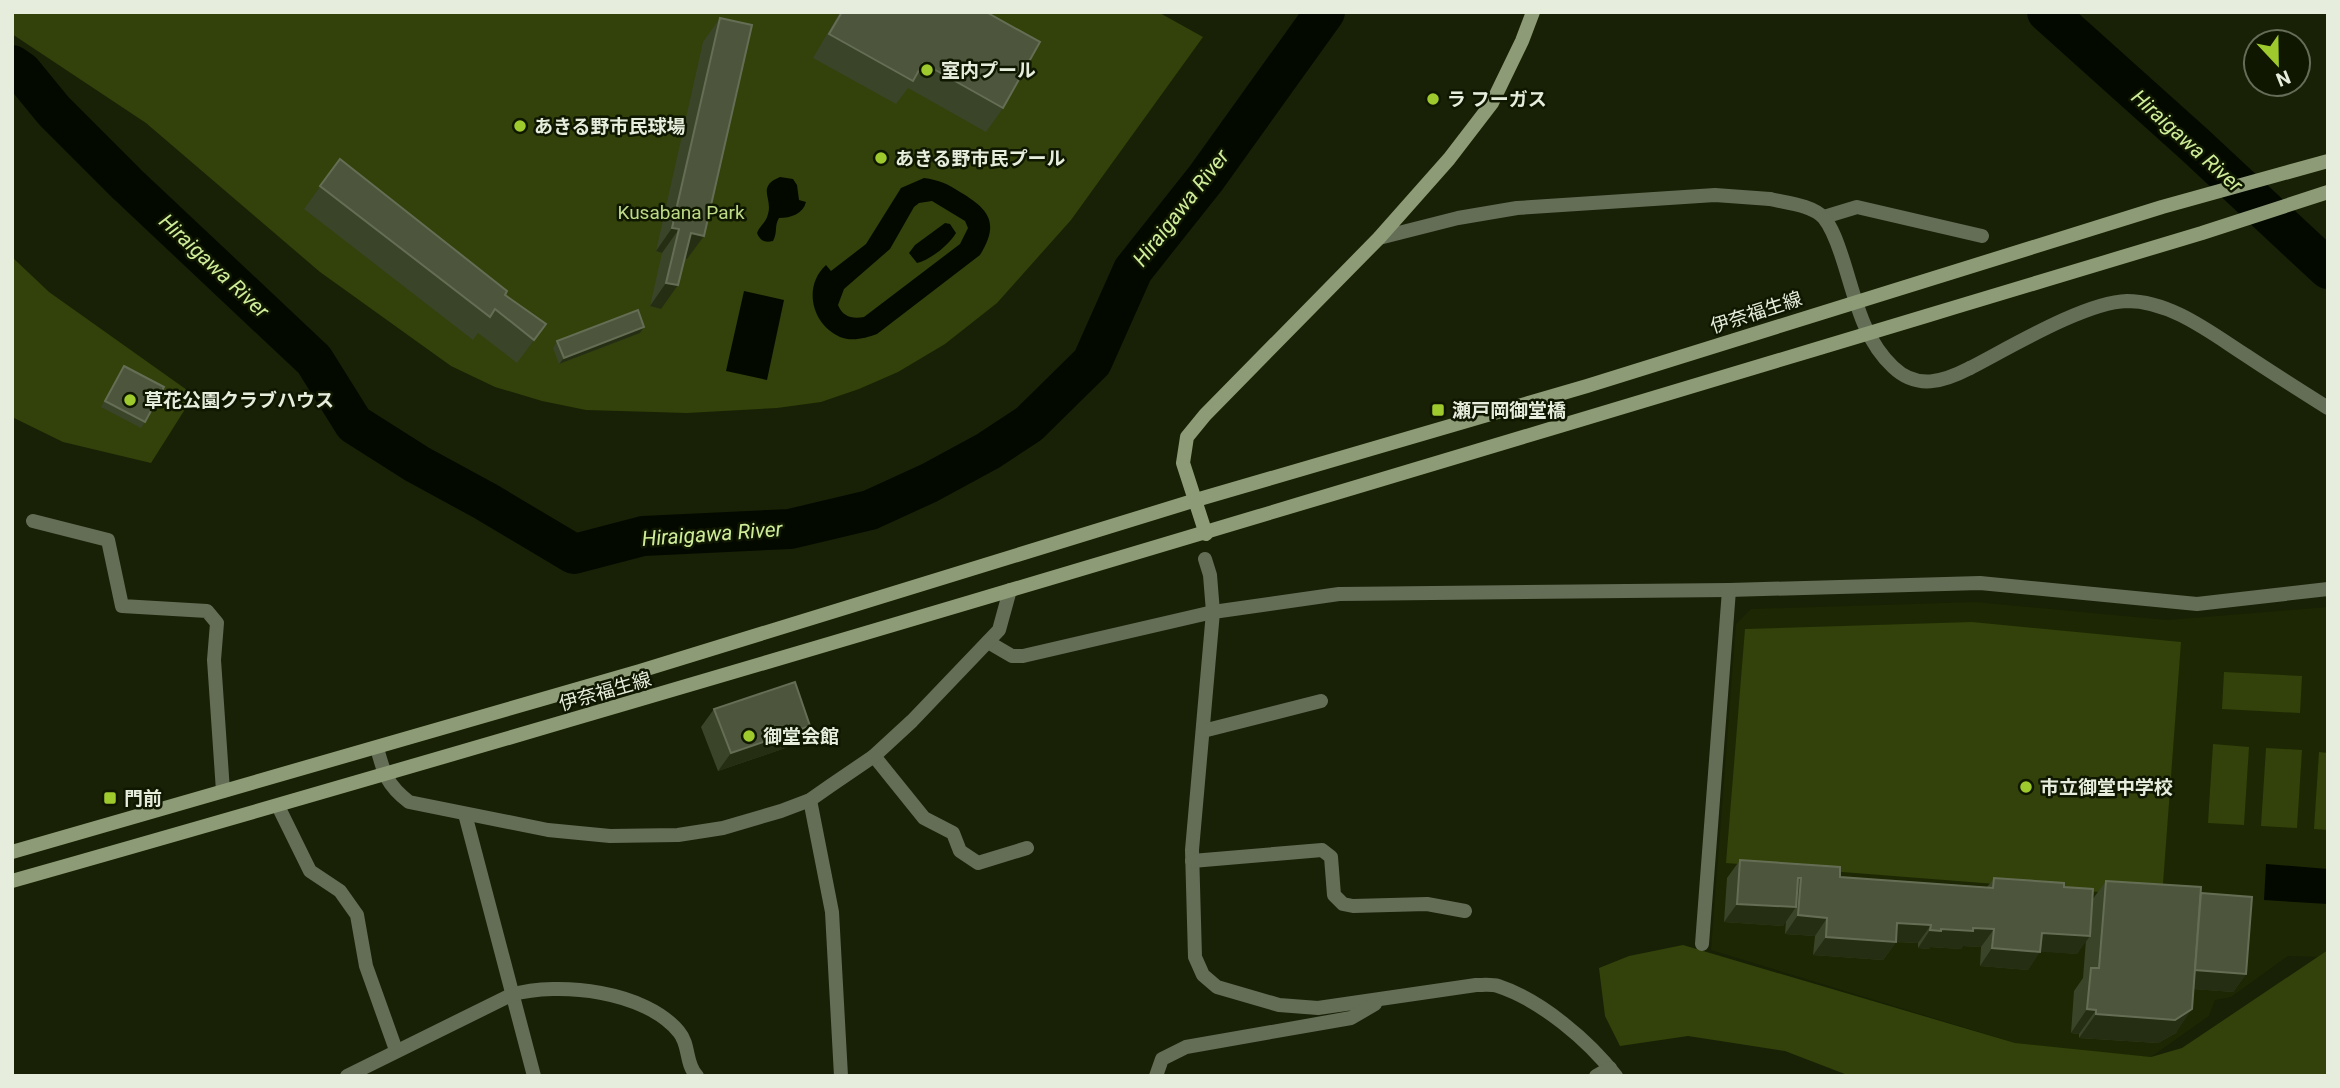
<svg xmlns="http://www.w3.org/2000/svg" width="2340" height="1088" font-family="Roboto,'Noto Sans JP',sans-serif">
  <rect width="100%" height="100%" fill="#182105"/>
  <!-- built -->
  <path fill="#1d2703" d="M1975 602 2167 620 2328 607V951L2319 957 2288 956 2231 997 2215 1000 2209 1016 2151 1057 2025 1046 1711 950 1736 624 1751 609Z"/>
  <!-- green -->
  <g fill="#32420a">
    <path d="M12 12H1158L1203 37 1071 220 997 303 945 344 898 372 859 389 821 402 777 408 687 413 586 410 542 401 495 387 451 366 320 272 146 123 12 34Z"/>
    <path d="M12 257 49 292 194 395 151 463 63 442 12 417Z"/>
    <path d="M1972 622 2181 642 2162 897 1726 863 1745 629Z"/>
    <path d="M2224 672 2302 676 2300 713 2222 709Z"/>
    <path d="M2213 744 2249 747 2244 825 2208 823Z"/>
    <path d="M2266 748 2302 750 2297 828 2261 826Z"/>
    <path d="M2319 752 2328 753V830L2314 829Z"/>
    <path d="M1683 945 2015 1043 2151 1057 2182 1048 2328 950V1076H1850L1785 1051 1688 1036 1620 1046 1605 1016 1599 968 1629 956Z"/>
  </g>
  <!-- water -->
  <g fill="#040900" fill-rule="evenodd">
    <path d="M780 177 793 179 797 185 799 200 806 202C803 214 791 218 779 218 774 226 778 232 773 241 765 243 760 241 757 233 760 225 766 223 768 214 773 198 756 187 780 177Z"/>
    <path d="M924 178C939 180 948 184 960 192 989 209 1000 223 980 255L877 334C866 338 852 342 840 337 811 324 803 286 826 265L831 271 866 244 901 188ZM932 201 965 221 968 228 960 244 864 317C852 319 843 317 838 305L844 289 890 249 914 207 919 203Z"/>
    <path d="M945 223 950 224 956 233C949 245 930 260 917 263L909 253 915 245Z"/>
    <path d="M744 291 784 300 767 380 726 371Z"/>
    <path d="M2266 864 2328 869V904L2264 900Z"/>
  </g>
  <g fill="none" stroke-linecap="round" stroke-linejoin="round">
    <!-- river -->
    <g stroke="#040900" stroke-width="40">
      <path d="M2047 12 2194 144 2328 269"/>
      <path d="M12 65 22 72 54 111 127 184 314 360 354 424 417 464 485 501 574 554 643 536 790 529 870 510 929 483 988 451 1029 424 1092 362 1133 270 1206 178 1325 12"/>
    </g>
    <!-- minor -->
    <g stroke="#646d56" stroke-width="14">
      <path d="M1824 217 1857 207 1982 236"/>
      <path d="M1379 238 1458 218 1517 208 1715 195 1770 199"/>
      <path d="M1970 368C2009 348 2085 302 2127 301 2171 301 2211 333 2247 356 2274 374 2301 391 2328 408"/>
      <path d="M33 521 108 540 122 606 207 611 217 623 214 660 223 791"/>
      <path d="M1205 559 1210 575 1213 612 1192 850 1195 957 1203 975 1217 987 1279 1005 1318 1008 1476 985C1483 985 1492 984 1498 986 1541 1000 1589 1041 1616 1076"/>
      <path d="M988 642 1012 656H1023L1213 612 1339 594 1729 590 1980 583 2197 604 2328 589"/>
      <path d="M1203 731 1321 701"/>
      <path d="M874 756 924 818 953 833 960 851 978 863 1027 848"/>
      <path d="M810 800 832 912 841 1076"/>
      <path d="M278 806 310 871 340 891 357 915 366 966 396 1050"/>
      <path d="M465 814 534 1076"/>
      <path d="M1192 861 1322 850 1331 857 1334 895 1343 904 1353 906 1427 904 1465 911"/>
      <path d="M1702 944 1729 590"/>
      <path d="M347 1076 511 995C559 981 646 991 679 1032 690 1045 685 1064 697 1076"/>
      <path d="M1156 1076 1162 1059 1186 1047 1351 1018 1375 1004"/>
      <path d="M1596 1076 1610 1068"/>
    </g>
    <!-- tertiary -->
    <g stroke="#646d56" stroke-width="14">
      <path d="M1770 199C1787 203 1812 205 1824 218 1833 229 1838 245 1842 257 1855 296 1862 338 1893 367 1917 390 1943 382 1970 368"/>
      <path d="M377 748C384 774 387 785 409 802L548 830 610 836 678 835 723 828 781 811 810 800 830 786 874 756 912 721 999 630 1010 590"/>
    </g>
    <!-- secondary -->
    <g stroke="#8d9c76" stroke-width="14">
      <path d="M1206 534 1183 463 1187 437 1205 415 1379 238 1449 159 1492 103 1522 41 1533 12"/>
      <path d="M12 852 640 671 1196 500 1587 386 2162 207 2328 161"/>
      <path d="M12 881C744 673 1473 452 2202 233L2328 192"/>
    </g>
  </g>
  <!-- wall -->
  <g fill="#3a4429">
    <path d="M840 12H986L1003 108 986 132 908 88 896 104 813 58Z"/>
    <path d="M720 18 687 259H685L661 309 650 306 662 253 656 251 703 42Z"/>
    <path d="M340 159 505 295 546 324 517 363 478 333 473 340 304 209Z"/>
    <path d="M640 333 559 364 553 348 557 341Z"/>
    <path d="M124 366 145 422 141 428 101 407Z"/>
    <path d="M714 709 810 726 797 744 718 771 701 727Z"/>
    <path d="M1740 860 1840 877 1987 887 1994 878 2064 887 2092 900 2106 881 2201 893 2246 974 2233 992 2194 989 2176 1033 2158 1043 2079 1038V1034L2071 1033 2074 991 2083 978 2086 940 2077 954 2040 951 2028 970 1980 966 1981 947 1963 946 1961 949 1930 947 1929 949 1918 948V943L1896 942 1883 960 1813 955 1815 936 1785 934 1786 920 1783 926 1724 922 1727 878Z"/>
  </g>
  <!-- shaded-wall -->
  <g fill="#252e12">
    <path d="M672 228 679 229 662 253 656 251Z"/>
    <path d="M691 233 704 236 687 259 675 256Z"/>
    <path d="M666 283 678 285 661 309 650 306Z"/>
    <path d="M644 327 640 333 559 364 564 358Z"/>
    <path d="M810 726 797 744 718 771 731 753Z"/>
    <path d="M1737 904 1796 907 1783 926 1724 922Z"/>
    <path d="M1798 915 1827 918 1815 936 1785 934Z"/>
    <path d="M1897 923 1931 925 1918 943 1884 941Z"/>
    <path d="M1973 928 1994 929 1981 947 1963 946 1961 949 1930 947 1929 949 1918 948 1930 930 1941 929Z"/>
    <path d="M2042 933 2090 936 2077 954 2029 951Z"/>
    <path d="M1826 937 1896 942 1883 960 1813 955Z"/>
    <path d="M1992 948 2040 952 2028 970 1980 966Z"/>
    <path d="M2192 970 2246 974 2233 992 2179 988Z"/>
    <path d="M2087 1009 2096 1010 2079 1034 2071 1033Z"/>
    <path d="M2192 1009 2176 1033 2158 1043 2079 1038 2096 1014Z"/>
  </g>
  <!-- building -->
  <g fill="#4d563c" stroke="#656e55" stroke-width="2">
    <path d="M842 12H986L1040 42 1003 108 923 63 913 81 829 34Z"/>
    <path d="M720 18 752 25 704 236 691 233 678 285 666 283 679 229 672 228Z"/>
    <path d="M340 159 507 291 505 295 546 324 534 340 495 309 490 317 320 186Z"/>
    <path d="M638 310 644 327 564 358 557 341Z"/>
    <path d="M124 366 164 387 145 422 105 401Z"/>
    <path d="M795 682 810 726 731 753 714 709Z"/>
    <path d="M1740 860 1840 867V877L1993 888 1994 878 2064 883V887L2093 889 2090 936 2042 933 2040 952 1992 948 1994 929 1973 928V931L1941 929V931L1930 930 1931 925 1897 923 1896 942 1826 937 1827 918 1798 915 1801 878H1798L1796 907 1737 904Z"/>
    <path d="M2106 881 2201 887 2192 1009 2175 1020 2096 1014V1010L2087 1009 2091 968H2099Z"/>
    <path d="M2201 893 2252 897 2246 974 2195 970Z"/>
  </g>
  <!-- markers -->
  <g fill="#9fca2e" stroke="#0f1700" stroke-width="2.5">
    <circle cx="927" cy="70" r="7"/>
    <circle cx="1433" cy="99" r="7"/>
    <circle cx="520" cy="126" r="7"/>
    <circle cx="881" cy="158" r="7"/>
    <circle cx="130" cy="400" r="7"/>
    <rect x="1431" y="403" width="14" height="14" rx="3.5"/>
    <circle cx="749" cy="736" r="7"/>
    <circle cx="2026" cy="787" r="7"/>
    <rect x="103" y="791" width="14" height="14" rx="3.5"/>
  </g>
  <g text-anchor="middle" stroke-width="5" stroke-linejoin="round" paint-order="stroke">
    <!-- poi labels -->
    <g font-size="19" font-weight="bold" fill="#e7eddc" stroke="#0f1700" text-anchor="start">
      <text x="941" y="77">室内プール</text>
      <text x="1447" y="106">ラ フーガス</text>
      <text x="534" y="133">あきる野市民球場</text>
      <text x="895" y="165">あきる野市民プール</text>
      <text x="144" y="407">草花公園クラブハウス</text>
      <text x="1452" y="417">瀬戸岡御堂橋</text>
      <text x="763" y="743">御堂会館</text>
      <text x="2040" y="794">市立御堂中学校</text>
      <text x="124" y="805">門前</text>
    </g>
    <!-- park labels -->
    <g font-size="19" fill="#bdda87" stroke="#0f1700">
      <text x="681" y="219">Kusabana Park</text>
    </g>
    <!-- street labels -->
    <g font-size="19" fill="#e7eddc" stroke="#0f1700">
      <text transform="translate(1756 312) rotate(-18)" y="7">伊奈福生線</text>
      <text transform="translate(605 691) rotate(-16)" y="7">伊奈福生線</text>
    </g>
    <!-- water labels -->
    <g font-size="21" font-style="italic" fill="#cfed99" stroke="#0f1700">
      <text transform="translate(2187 141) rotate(42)" y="7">Hiraigawa River</text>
      <text transform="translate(1181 208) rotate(-52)" y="7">Hiraigawa River</text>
      <text transform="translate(214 266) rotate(43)" y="7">Hiraigawa River</text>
      <text transform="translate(712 534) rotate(-4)" y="7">Hiraigawa River</text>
    </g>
  </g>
  <!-- border -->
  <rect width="2340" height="1088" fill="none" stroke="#e7eddc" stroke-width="28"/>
  <!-- north arrow -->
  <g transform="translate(2277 63) rotate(158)"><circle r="33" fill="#0f1700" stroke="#656d58" stroke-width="2"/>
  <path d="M0-5L12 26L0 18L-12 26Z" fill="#9fca2e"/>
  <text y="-10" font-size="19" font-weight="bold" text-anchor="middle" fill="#e7eddc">N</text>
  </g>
</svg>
